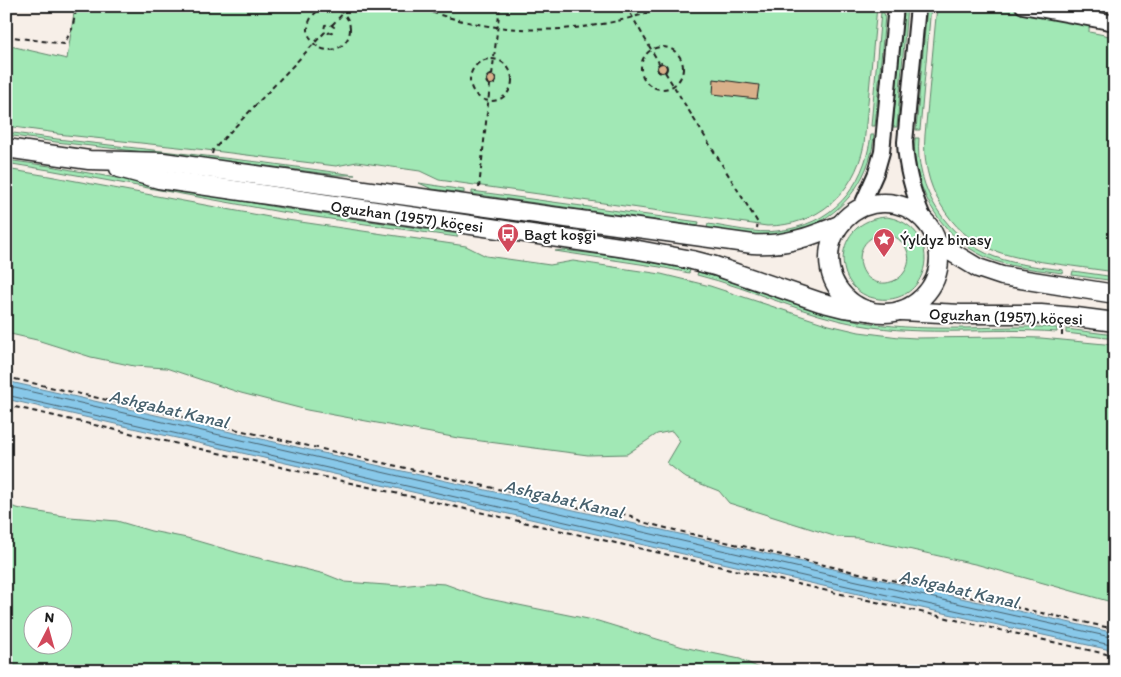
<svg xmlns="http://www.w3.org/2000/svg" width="1121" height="677" font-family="Itim,sans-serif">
  <rect width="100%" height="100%" fill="#f7efe8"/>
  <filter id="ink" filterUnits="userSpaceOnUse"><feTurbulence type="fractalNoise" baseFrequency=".02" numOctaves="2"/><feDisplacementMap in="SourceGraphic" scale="10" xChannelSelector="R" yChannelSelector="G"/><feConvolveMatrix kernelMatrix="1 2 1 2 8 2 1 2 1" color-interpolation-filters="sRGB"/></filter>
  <g filter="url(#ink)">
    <!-- green -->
    <g fill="#a1e8b5" stroke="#5e8268" fill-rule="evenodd">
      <path d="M75 6H877L864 145C854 194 817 226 767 226L439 180 420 171 357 162 336 166 206 150 57 134V133L6 126V45L67 59Z"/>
      <path d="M904 6H907L897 127H893Z"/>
      <path d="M927 6H931L920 130H916Z"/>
      <path d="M937 6H1090L1089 32 1115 37V272C1093 269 1072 266 1050 263 1003 256 967 249 941 205 928 184 923 159 925 135Z"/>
      <path d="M881 12 884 13 885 16 875 126H871Z"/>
      <path d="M6 132 57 139 267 163 355 175H337L267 166 56 142 6 135Z"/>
      <path d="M871 135H874C873 144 872 153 869 161 855 203 819 231 776 235 754 237 729 231 707 228L708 224C729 227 756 234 777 231 832 225 864 188 871 135Z"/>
      <path d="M915 138H919C914 188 948 240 995 257 1017 265 1041 267 1063 270V273C1040 270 1017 268 995 261 946 244 910 190 915 138Z"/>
      <path d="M6 160 50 166 281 208 458 234 457 237 281 212 49 170 6 163Z"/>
      <path d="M6 169 49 176 280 219 466 246 486 256 550 265 573 261 661 274 710 286 829 325 859 332 899 337 916 338 1004 337 1041 338 1115 345V603L979 565 859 538 837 537 729 503 719 491 686 478 667 463 680 441 672 431 657 434 627 454 588 455 458 438 307 410 241 393 166 368 134 366 91 357 37 340 6 333Z"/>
      <path d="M206 176 461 211V215L206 177Z"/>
      <path d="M419 183 464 190V193L432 189Z"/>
      <path d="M472 191 699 222 698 226 472 194Z"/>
      <path d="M887 217C945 227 932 305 879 299 829 293 831 219 887 217ZM886 234C905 237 916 258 903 274 899 279 893 282 886 283 854 286 849 235 886 234Z"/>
      <path d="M563 250 642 260 690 270 689 273 660 267 555 251Z"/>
      <path d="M1073 271 1115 277V281L1072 275Z"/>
      <path d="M698 272C753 285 803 311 859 321 919 333 980 326 1041 327L1057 328V332C991 327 925 337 860 325 804 315 753 289 697 275Z"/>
      <path d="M1066 329 1115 335V339L1066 333Z"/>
      <path d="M6 505 21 509 70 517 117 521 151 531 187 538 242 554 325 574 345 582 400 586 429 583 445 584 484 598 598 621 683 647 740 659 766 671H6ZM32 614H62V644H32Z"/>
    </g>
    <!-- water -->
    <path fill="#88c8e9" stroke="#5d8397" d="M6 381 1115 633V651L845 591 6 399Z"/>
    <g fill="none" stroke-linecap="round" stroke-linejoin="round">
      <!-- shore -->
      <g stroke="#47616e" stroke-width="1">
        <path d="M6 386 848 579 1115 638"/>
        <path d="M6 395 847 586 1115 646"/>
      </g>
    </g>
    <!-- building -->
    <g fill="#d9b08a" stroke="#1c1c1c">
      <circle cx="662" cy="68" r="4.5"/>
      <circle cx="491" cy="80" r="4.5"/>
      <path d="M714 79 759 85 757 99 713 94Z"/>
    </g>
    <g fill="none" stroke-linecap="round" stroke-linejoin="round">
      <!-- minor casing -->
      <g stroke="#1c1c1c" stroke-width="18">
        <g id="minor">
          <path d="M918 6 905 142C906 170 913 194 924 219"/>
          <path d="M1023 6 1115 23"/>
          <path d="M861 207 876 173 882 152 896 6"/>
        </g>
      </g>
      <!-- major casing -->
      <g stroke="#1c1c1c" stroke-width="21">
        <g id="major">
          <path d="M6 148 89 160 163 162 753 244C785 246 809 237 839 225"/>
          <path d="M119 168 159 179 633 249 692 260 715 266 820 302 844 308 869 311"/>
          <circle cx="884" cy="258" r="55"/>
          <path d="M938 244 978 268 1002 276 1115 294"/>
          <path d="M901 311 961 314H1041L1076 317 1115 322"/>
        </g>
      </g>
      <!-- path -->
      <g stroke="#1c1c1c" stroke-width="2" stroke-dasharray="5 4" stroke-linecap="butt">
        <path d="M415 6C495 38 586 37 667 6"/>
        <path d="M626 6 659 63"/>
        <circle cx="329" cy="29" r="21"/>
        <path d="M332 25 350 6"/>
        <path d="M6 36 64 44 72 29 77 6"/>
        <circle cx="662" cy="68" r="21"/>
        <circle cx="491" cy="80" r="21"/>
        <circle cx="662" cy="68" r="5"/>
        <path d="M665 72 758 223 757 228"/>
        <path d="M492 75 500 6"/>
        <circle cx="491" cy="80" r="5"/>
        <path d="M212 154 213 150 325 32 324 30 325 25 330 24 334 27 332 32 328 33 325 32"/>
        <path d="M479 188 490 85"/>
        <path d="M1062 336V330"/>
        <path d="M6 377 594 511 606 510 631 516 642 522 666 528 850 571 1115 629"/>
        <path d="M6 405 1115 656"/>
      </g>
      <!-- minor -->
      <use href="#minor" stroke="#fff" stroke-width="14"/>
      <!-- major -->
      <use href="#major" stroke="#fff" stroke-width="18"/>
    </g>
  </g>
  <!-- icons -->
  <defs>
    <g id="bus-pin" transform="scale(1.125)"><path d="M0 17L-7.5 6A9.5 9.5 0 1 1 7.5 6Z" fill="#d1495b" stroke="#fff"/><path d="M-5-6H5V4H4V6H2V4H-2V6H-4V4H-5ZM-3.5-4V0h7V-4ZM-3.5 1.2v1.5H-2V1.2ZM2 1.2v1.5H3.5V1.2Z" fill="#fff"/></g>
    <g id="sight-pin" transform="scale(1.125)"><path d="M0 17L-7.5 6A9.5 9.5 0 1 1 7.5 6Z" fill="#d1495b" stroke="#fff"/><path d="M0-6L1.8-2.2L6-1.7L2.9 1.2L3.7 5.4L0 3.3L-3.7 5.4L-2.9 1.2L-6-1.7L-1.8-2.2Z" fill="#fff"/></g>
  </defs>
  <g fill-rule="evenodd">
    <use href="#bus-pin" x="508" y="234"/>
    <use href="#sight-pin" x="884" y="239"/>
  </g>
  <g text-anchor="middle" stroke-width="4" stroke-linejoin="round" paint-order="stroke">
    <!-- street labels -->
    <g font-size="16" fill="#1c1c1c" stroke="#fff">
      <text transform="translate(407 216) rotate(8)" y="6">Oguzhan (1957) köçesi</text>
      <text transform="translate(1006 316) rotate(2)" y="6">Oguzhan (1957) köçesi</text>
    </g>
    <!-- poi labels -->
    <g font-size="16" fill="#1c1c1c" stroke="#fff" text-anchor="start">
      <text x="524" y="240">Bagt koşgi</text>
      <text x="900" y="245">Ýyldyz binasy</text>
    </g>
    <!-- water labels -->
    <g font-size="18" font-style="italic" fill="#47616e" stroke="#fff">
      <text transform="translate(169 409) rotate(13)" y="6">Ashgabat Kanal</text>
      <text transform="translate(564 499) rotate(13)" y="6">Ashgabat Kanal</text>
      <text transform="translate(959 589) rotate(13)" y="6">Ashgabat Kanal</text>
    </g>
  </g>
  <!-- margin -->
  <rect width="1121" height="677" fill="none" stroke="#fff" stroke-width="25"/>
  <rect x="12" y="12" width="1096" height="652" fill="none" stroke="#1c1c1c" stroke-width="2" filter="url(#ink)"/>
  <!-- north arrow -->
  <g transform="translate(48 630) rotate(6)"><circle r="24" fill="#ffffff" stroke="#a4a4a4"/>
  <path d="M0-4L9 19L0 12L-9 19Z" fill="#d1495b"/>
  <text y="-8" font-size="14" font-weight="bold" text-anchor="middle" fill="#1c1c1c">N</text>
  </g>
</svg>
